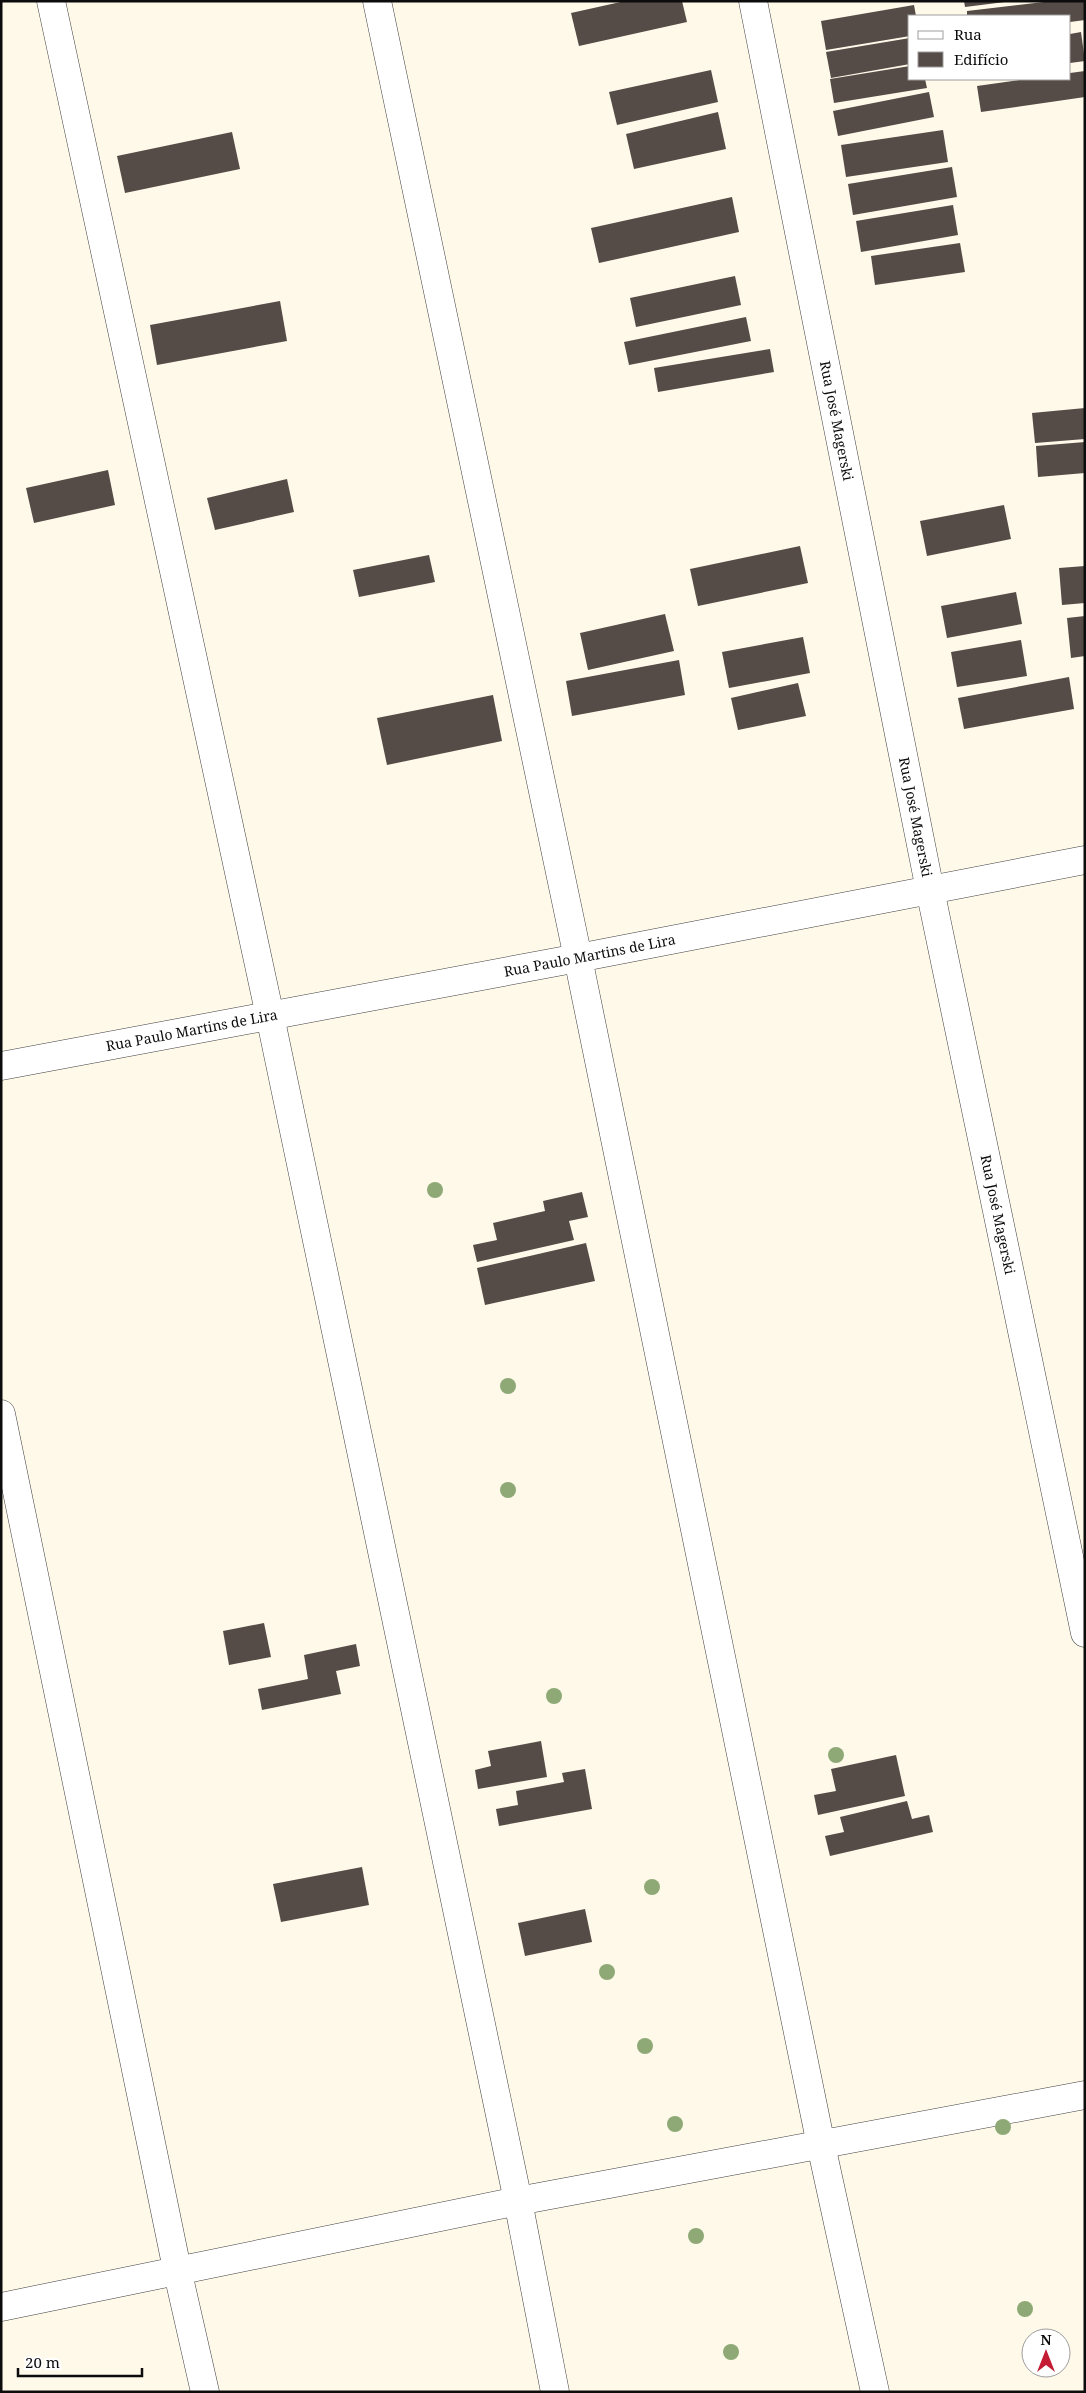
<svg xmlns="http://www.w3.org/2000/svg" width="1086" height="2393" font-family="'Noto Serif',serif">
  <rect width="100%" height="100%" fill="#fff9ea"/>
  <!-- building -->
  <g fill="#554b47">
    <path d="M625 1H682L687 22 579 46 571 13Z"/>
    <path d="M964 1H1005V2L965 7Z"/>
    <path d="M1052 1H1085V20L1070 22V16H967V11Z"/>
    <path d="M914 5 916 16H910V36L826 50 821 21Z"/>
    <path d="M1081 32 1085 61 1070 63V34Z"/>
    <path d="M910 38V64L831 78 826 52Z"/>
    <path d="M910 66V79H925L927 88 834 103 830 79Z"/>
    <path d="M711 70 718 102 617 125 609 92Z"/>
    <path d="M1085 71V97L981 112 977 86 1027 79H1070V73Z"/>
    <path d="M929 92 934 117 838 136 833 111Z"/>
    <path d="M718 112 726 149 634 169 626 134Z"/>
    <path d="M943 130 948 162 846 177 841 145Z"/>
    <path d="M232 132 240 169 125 193 117 156Z"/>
    <path d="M952 167 957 197 853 215 848 184Z"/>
    <path d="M732 197 739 232 599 263 591 228Z"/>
    <path d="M953 205 958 235 861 252 856 221Z"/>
    <path d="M960 243 965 272 875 285 871 256Z"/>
    <path d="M735 276 741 305 636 327 630 298Z"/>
    <path d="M280 301 287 341 157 365 150 325Z"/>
    <path d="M746 317 751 341 629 365 624 342Z"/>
    <path d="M770 349 774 372 658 392 654 368Z"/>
    <path d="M1085 408V439L1035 443 1032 413Z"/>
    <path d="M1085 442V473L1038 477 1036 446Z"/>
    <path d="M108 470 115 505 34 523 26 488Z"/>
    <path d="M287 479 294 512 215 530 207 498Z"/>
    <path d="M1004 505 1011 539 927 556 920 521Z"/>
    <path d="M800 546 808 583 698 606 690 569Z"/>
    <path d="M429 555 435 582 359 597 353 570Z"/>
    <path d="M1085 566V603L1062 605 1059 568Z"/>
    <path d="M1016 592 1022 624 947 638 941 606Z"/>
    <path d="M665 614 674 651 588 670 580 633Z"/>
    <path d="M1085 616V656L1071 658 1067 618Z"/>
    <path d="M803 637 810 673 729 688 722 652Z"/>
    <path d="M1021 640 1027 676 957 687 951 652Z"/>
    <path d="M679 660 685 695 572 716 566 681Z"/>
    <path d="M1069 677 1074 709 964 729 958 698Z"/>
    <path d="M798 683 806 716 738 730 731 698Z"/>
    <path d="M493 695 502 741 387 765 377 718Z"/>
    <path d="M582 1192 588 1217 569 1221 574 1240 477 1262 473 1245 497 1240 493 1223 545 1211 543 1201Z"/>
    <path d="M586 1243 595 1281 485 1305 477 1268Z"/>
    <path d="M264 1623 271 1657 229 1665 223 1631Z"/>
    <path d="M356 1644 360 1666 336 1671 341 1694 262 1710 258 1689 308 1679 304 1655Z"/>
    <path d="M541 1741 547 1777 478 1789 475 1770 491 1766 488 1751Z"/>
    <path d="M896 1755 905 1796 818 1815 814 1795 836 1791 831 1769Z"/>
    <path d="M585 1769 592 1809 499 1826 496 1809 518 1805 516 1791 564 1782 562 1773Z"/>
    <path d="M907 1801 912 1819 929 1815 933 1832 830 1856 825 1836 844 1832 840 1817Z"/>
    <path d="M362 1867 369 1905 281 1922 273 1884Z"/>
    <path d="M585 1909 592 1942 525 1956 518 1923Z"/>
  </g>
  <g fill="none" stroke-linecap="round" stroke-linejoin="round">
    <!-- street casing -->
    <g stroke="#3f3f3f" stroke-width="29">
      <g id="street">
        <path d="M51 1 270 1016 518 2201 555 2392"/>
        <path d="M377 1 578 958 821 2145 875 2392"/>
        <path id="s1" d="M753 1 928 880 1085 1633"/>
        <path id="s2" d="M1 1066 578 958 1085 860"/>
        <path d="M1 1414 177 2269 205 2392"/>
        <path d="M1 2307 518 2201 1085 2095"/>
      </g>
    </g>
    <!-- street -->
    <use href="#street" stroke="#fff" stroke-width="28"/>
  </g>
  <!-- trees -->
  <g fill="#8ea976">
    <circle cx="435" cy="1190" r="8"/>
    <circle cx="508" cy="1386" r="8"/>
    <circle cx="508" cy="1490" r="8"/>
    <circle cx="554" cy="1696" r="8"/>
    <circle cx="836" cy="1755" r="8"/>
    <circle cx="652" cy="1887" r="8"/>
    <circle cx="607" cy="1972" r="8"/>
    <circle cx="645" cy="2046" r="8"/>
    <circle cx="675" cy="2124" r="8"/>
    <circle cx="1003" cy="2127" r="8"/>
    <circle cx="696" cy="2236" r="8"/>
    <circle cx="1025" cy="2309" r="8"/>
    <circle cx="731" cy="2352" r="8"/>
  </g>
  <g text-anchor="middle" stroke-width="5" stroke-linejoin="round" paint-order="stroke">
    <!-- street labels -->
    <g font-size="14" fill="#0c0c0c" stroke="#fff">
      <text dy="5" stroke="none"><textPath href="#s1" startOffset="428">Rua José Magerski</textPath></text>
      <text dy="5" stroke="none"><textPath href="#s1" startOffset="832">Rua José Magerski</textPath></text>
      <text dy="5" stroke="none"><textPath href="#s2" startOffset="599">Rua Paulo Martins de Lira</textPath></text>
      <text dy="5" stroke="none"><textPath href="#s2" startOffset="194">Rua Paulo Martins de Lira</textPath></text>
      <text dy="5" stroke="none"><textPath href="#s1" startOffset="1238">Rua José Magerski</textPath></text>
    </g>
  </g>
  <!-- border -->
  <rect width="1086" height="2393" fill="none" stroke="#0c0c0c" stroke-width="5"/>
  <!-- legend -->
  <rect x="908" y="15" width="162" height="65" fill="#ffffff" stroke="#9e9e9e"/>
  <rect x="918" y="31" width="25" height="8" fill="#ffffff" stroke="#9e9e9e"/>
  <text x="954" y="40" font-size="15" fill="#0c0c0c">Rua</text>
  <rect x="918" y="52" width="25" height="15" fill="#554b47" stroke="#9e9e9e"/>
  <text x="954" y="65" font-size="15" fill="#0c0c0c">Edifício</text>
  <!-- north arrow -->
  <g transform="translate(1046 2353)"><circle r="24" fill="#ffffff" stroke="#9e9e9e"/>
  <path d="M0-4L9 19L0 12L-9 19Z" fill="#c41c35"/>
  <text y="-8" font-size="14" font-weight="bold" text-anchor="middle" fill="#0c0c0c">N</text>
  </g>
  <!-- scale -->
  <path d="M18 2368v8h124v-8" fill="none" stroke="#0c0c0c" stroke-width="2.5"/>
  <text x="25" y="2368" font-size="15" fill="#0c0c0c" stroke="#ffffff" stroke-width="4" paint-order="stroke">20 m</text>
</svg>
